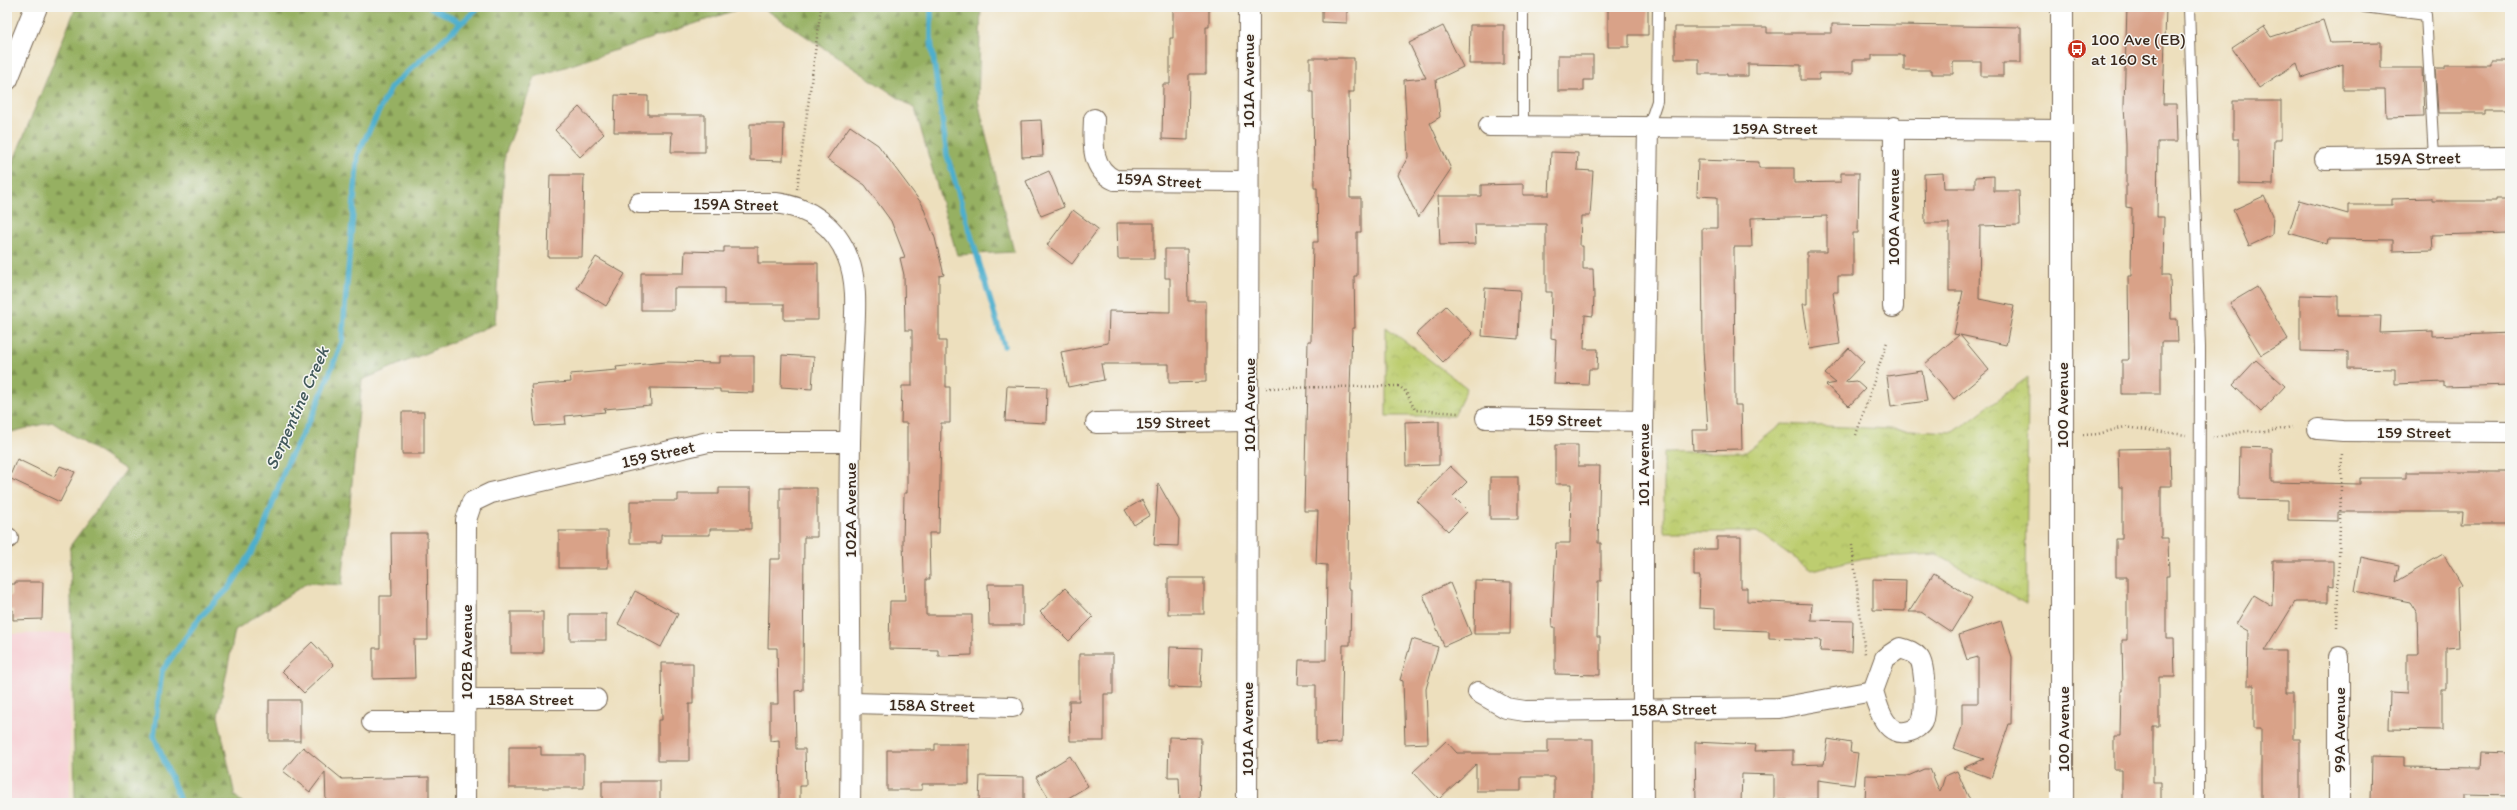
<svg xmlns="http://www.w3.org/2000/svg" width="2517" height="810" font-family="Itim,sans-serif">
  <defs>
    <pattern id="forest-firs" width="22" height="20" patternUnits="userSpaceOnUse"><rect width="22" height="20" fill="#96b062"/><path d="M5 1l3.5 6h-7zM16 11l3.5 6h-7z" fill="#7c8f50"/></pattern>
    <pattern id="park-crowns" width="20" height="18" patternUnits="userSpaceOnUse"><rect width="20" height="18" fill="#bdcd6f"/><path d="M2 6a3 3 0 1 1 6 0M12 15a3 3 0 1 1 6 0" fill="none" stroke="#a3b060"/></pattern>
  </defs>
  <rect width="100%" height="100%" fill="#f6f6f2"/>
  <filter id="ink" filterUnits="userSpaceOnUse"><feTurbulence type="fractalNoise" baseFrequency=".025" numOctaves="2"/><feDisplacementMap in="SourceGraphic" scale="8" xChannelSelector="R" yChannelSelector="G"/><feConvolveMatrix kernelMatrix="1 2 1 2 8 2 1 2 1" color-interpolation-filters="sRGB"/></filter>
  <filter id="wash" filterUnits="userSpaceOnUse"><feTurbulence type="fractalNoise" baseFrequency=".012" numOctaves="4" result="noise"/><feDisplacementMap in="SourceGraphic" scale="16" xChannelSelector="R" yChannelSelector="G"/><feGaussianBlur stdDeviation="0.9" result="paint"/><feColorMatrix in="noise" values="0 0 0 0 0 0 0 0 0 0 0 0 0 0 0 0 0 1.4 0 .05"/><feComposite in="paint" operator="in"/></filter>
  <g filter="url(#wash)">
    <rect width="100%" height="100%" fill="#eddfbd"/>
    <!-- built -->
    <path fill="#f7cfd4" d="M70 633V803H7V634Z"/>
    <!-- forest -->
    <g fill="url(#forest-firs)" stroke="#686d40">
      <path d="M76 7H745L535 77 505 154 495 324 362 380 342 585 307 583 235 630 218 716 235 796 243 803 75 801 70 546 126 470 52 422 7 433V177Z"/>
      <path d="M762 7H981L978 101 1014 252 957 255 915 109Z"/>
    </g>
    <!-- park -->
    <g fill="url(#park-crowns)" stroke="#7c7c46">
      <path d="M1386 327 1467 388 1454 416H1386Z"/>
      <path d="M2028 377 2026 604 1936 554 1863 558 1812 570 1757 532H1664V453L1746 452 1782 424 1954 432Z"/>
    </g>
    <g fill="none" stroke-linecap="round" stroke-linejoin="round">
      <!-- stream -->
      <g stroke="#4eafcd" stroke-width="5.5">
        <path d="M430 7 460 22"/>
        <path d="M931 7V41L947 155 1004 346"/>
        <path d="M181 803 154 736 162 671 200 617 230 587 260 539 287 463 314 412 342 342 358 153 391 87 479 7"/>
      </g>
    </g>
    <g id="blocks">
      <!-- building -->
      <g fill="#d9a288">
        <path d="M1173 7H1209V27H1206V74H1189L1188 140 1162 139 1163 84H1170V38H1173Z"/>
        <path d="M1322 7H1347V23L1322 22Z"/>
        <path d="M1608 7H1648V35H1629V47H1608Z"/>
        <path d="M2127 7H2166L2163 104H2176L2177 142H2158L2157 217H2164L2163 275H2170L2171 319H2177L2178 342H2161V394H2122V360H2129L2128 276H2131L2132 208 2126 207V143L2124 105Z"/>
        <path d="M2323 20 2330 43 2381 42V68H2422L2424 116 2386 117 2385 90H2343V64L2301 78 2297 63 2259 88 2232 48 2264 27 2271 37Z"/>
        <path d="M1832 24 2021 27V63H2003V76H1981V62H1953V74H1932V70H1904V55H1872V60H1853V73H1819V80H1801V65L1748 64V76H1727V74H1699V59H1675V27H1767V33H1832Z"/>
        <path d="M1470 25H1504V64H1469Z"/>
        <path d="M1443 26 1463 67 1436 80 1440 117 1430 123 1451 169 1418 218 1398 175 1408 157 1404 80 1426 78 1409 43Z"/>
        <path d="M1558 55H1593V80H1584V91H1558Z"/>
        <path d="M1310 58H1354V92H1349L1350 198H1361V232H1357V276H1354L1355 328H1352L1349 420 1348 589H1351L1350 645H1343L1341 743 1316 744V685H1298L1299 660H1326L1327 565 1316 564 1318 511H1304L1308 341H1311L1313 242H1318L1317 188H1314L1313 92H1310Z"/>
        <path d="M2491 61H2510V109H2484V113H2438L2435 68H2445V65H2491Z"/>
        <path d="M615 95 648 96V115H705V152H671L672 132H614Z"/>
        <path d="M2233 101H2281V140H2274L2273 185 2239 184V139H2233Z"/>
        <path d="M579 107 604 134 580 157 555 130Z"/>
        <path d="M1041 120 1043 156 1022 157 1021 121Z"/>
        <path d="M750 124H784L783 161 750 160Z"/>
        <path d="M850 126 878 145 922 204 935 238 944 275 939 276V341H946V387H950V423H941L939 533H929L930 579H926V615H972V655L938 656V650L889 649 890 601H905L903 543 904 493H907V423H901L902 386H912V330H905L904 275 900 258 905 257 891 221 865 185 827 159Z"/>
        <path d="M1551 152 1578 153 1577 170 1593 171 1590 216H1581L1580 246H1583V269H1593L1594 296 1593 316 1585 315 1584 349H1598L1597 369H1589L1588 385 1554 384 1556 339 1551 338 1552 292H1546V224H1475L1476 244 1440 245 1438 196H1481V185L1523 184V195H1549Z"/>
        <path d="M1698 160 1759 162V168H1794V183L1841 182V173H1859L1858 233H1853V276H1838V292H1833L1840 344 1810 349 1803 304H1807V252H1827V216L1751 218 1752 247H1734L1735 405H1741L1742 449 1693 450 1692 430H1708L1703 349 1702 228H1717V197L1697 196Z"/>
        <path d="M1049 171 1064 207 1041 216 1026 181Z"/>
        <path d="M1943 173 1944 188H1975V177L1994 176V191H2019L2020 225 1980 226 1979 299 2014 306 2006 345 1960 335 1989 370 1954 399 1925 364 1959 335 1954 334 1963 291H1949V223H1925L1924 174Z"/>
        <path d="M550 175H584L582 257H548Z"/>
        <path d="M2264 196 2273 215 2272 235 2249 246 2233 210Z"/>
        <path d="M2432 198V201H2496V199H2510V233L2432 235 2433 250 2393 251V240L2328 239 2327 244 2289 233 2299 200 2348 214V205H2392V199Z"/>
        <path d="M1073 210 1098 229 1072 264 1047 245Z"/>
        <path d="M1117 223H1154V259H1118Z"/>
        <path d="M724 247H758V263H818V320H784V304H724V288H674V310H641V273H684L685 251 724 252Z"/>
        <path d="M1165 249H1187L1188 301H1206V382L1169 383V364H1101L1104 380 1068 387 1061 352 1108 343 1109 311 1170 312V278H1165Z"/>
        <path d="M596 257 625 274 606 306 577 288Z"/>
        <path d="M2257 287 2288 339 2261 355 2230 303Z"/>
        <path d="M1485 288 1520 290 1518 339 1482 336Z"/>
        <path d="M2300 295 2338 296V316H2381L2380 333 2433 331V336L2510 333V385L2444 387V382L2395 384V369L2348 368V352L2300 351Z"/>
        <path d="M1446 306 1473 334 1443 362 1416 334Z"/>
        <path d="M1849 348 1864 362 1845 382 1856 381 1865 389 1849 406 1826 385 1836 383 1825 374Z"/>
        <path d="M782 355 814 357 812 389 781 387Z"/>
        <path d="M720 356H754V393L720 392V389L650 388 651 405 604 409 605 412 565 416 566 424 535 426 531 385 571 382 570 374 617 370 616 367 665 362 720 363Z"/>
        <path d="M2256 360 2285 386 2261 412 2233 385Z"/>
        <path d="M1922 371 1927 401 1891 406 1887 376Z"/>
        <path d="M1007 386 1047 387 1046 423 1005 421Z"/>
        <rect x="402" y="412" width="22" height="42"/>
        <path d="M1439 421V465L1406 466 1405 422Z"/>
        <path d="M1555 445H1578V466H1600L1598 543H1601V581H1598L1597 637H1600V675L1555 674V627H1552L1556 543H1570L1571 484H1555Z"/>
        <path d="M2240 447 2272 448V482L2360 484V478H2406V472H2510V524H2462L2463 512H2338V521L2288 520V500L2239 499Z"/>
        <path d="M2170 448 2171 486H2161V538H2168L2169 576H2166V639H2174L2175 677H2159V726H2153V782H2161V803H2122V770H2114V736H2120L2121 691H2123L2122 640H2127V577H2116V539H2122V487H2119L2118 449Z"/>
        <path d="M17 459 54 477 60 466 75 472 60 502 9 478Z"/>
        <path d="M1450 466 1467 482 1453 496 1468 511 1448 531 1417 501Z"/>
        <rect x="1490" y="477" width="28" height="42"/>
        <path d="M1158 483 1179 520 1178 546 1154 545Z"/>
        <path d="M719 488H751V529H710V535H661V543H630V501H678V494H719Z"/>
        <path d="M780 488H817V537H804L803 690 795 691 796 749H805L806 786H800V803H780L779 740 770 741V704H778L777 648H768L770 559H780Z"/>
        <path d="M1142 500 1150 515 1134 525 1125 510Z"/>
        <rect x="559" y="531" width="49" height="37"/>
        <path d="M391 533H427L428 640H414L415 678 373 679V648H380V596H392Z"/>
        <path d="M1717 537H1741V588H1747V601L1812 604 1811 620 1853 621 1852 652 1820 651 1821 640 1769 638V631L1715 629V609L1699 608 1700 576H1694V549H1717Z"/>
        <path d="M2443 554 2462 585 2457 588 2459 647 2446 648V689H2442V730L2389 729 2390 692 2407 693V654H2418L2417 613 2410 602 2355 591 2361 557 2399 565 2396 582Z"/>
        <path d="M2273 561H2333V587L2328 586V602H2295L2265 651H2286V693H2293V739H2300V803H2261V728H2254V685H2247L2248 631 2236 624 2254 595 2272 606Z"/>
        <path d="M1934 573 1972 598 1951 632 1921 612H1909Z"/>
        <rect x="1168" y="578" width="36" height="36"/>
        <path d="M1873 579 1906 580 1905 611 1873 610Z"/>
        <path d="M1475 581 1511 582 1510 634H1474Z"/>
        <path d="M15 582H43L42 619 13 620V610H8V596H11V584H15Z"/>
        <path d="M1450 583 1471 634 1444 646 1423 595Z"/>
        <path d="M988 584H1023V625H989Z"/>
        <path d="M1065 588 1093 617 1069 641 1040 612Z"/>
        <path d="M635 591 678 614 661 647 618 624Z"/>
        <rect x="511" y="612" width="32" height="41"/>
        <rect x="570" y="614" width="36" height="26"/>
        <path d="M2001 621 2012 657 2011 724H2009L1991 778 1963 768 1984 759 1954 749 1962 727V703H1978V657L1967 660 1959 635Z"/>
        <path d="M1412 639 1438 647 1426 689 1428 743 1405 744 1403 681 1400 680Z"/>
        <path d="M312 642 334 665 304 693 282 671Z"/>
        <path d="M1170 647 1202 648 1200 688 1169 687Z"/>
        <path d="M1079 654H1113V694H1104V741H1070L1069 701H1079Z"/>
        <path d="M661 663H693V704H689V761H658V720H662Z"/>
        <rect x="269" y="700" width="31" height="41"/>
        <path d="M1169 737 1201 738 1199 803H1180L1179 777H1168Z"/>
        <path d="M1548 739H1593V803H1554V777H1521V791H1476V764L1439 799 1413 772 1446 741 1457 753H1548Z"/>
        <path d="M1828 739 1851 743 1850 752 1858 753 1854 785 1818 780V799L1774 800V775L1742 774 1741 803H1696L1695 742 1756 745 1755 751 1793 750V765L1824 764Z"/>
        <path d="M935 744H969V784H922V790H887V750H935Z"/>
        <path d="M303 747 342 779 429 777V803H326L325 772 310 792 283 771Z"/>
        <path d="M509 747H541V755H584V788H509Z"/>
        <path d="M2481 752 2510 753V796L2465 795V802L2371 803 2372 756 2404 757V767L2480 768Z"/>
        <path d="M1070 756 1088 786 1060 803H1052L1036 777Z"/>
        <path d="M1924 769H1930L1940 792 1945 776 1957 771 1971 803H1865L1866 775 1908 776Z"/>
        <path d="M980 776 1024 777V801H979Z"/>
        <rect x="602" y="781" width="58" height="22"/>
      </g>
    </g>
  </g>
  <g filter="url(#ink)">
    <use href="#blocks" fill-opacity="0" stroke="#796956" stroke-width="1"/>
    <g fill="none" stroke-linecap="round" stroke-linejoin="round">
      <!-- lane casing -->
      <g stroke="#796956" stroke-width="12">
        <g id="lane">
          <path d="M2189 7 2200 348 2199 803"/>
          <path d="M2364 7 2426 15 2434 158"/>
          <path d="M1523 127V7"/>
          <path d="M1648 128 1657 101 1658 7"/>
        </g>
      </g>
      <!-- street casing -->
      <g stroke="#796956" stroke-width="22">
        <g id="street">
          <path d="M1094 119C1093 141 1090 169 1115 180L1248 181"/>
          <path d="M1489 126 2061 130"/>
          <path d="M2325 159 2510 157"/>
          <path d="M639 203H776C809 207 836 226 848 258 858 283 855 313 854 338 852 373 851 407 850 442 848 562 852 683 850 803"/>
          <path d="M1893 307 1894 127"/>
          <path d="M1486 418 1643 421"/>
          <path d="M1096 423 1249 421"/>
          <path d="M2318 429 2343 431 2510 432"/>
          <path d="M7 538H8"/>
          <path d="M1478 692 1506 708 1525 711 1779 708 1873 691C1878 708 1886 739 1910 731 1914 730 1920 726 1922 722 1926 712 1926 666 1919 658 1914 652 1908 650 1900 648L1885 658 1873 691"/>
          <path d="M466 699H596"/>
          <path d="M852 703 1013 707"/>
          <path d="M372 722H465"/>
          <path d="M465 803 466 520 472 502 491 493 708 442H850"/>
          <path d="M1247 803 1249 7"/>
          <path d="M1643 803V421L1648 128"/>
          <path d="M2339 803V657"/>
        </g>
      </g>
      <!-- secondary casing -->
      <g stroke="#796956" stroke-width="24">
        <g id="secondary">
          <path d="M2062 7V803"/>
          <path d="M7 79 36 7"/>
        </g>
      </g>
      <!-- path -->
      <g stroke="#796956" stroke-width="2.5" stroke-dasharray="1 3" stroke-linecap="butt">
        <path d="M797 189 821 7"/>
        <path d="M1266 388 1399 386 1406 392 1415 410 1459 413"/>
        <path d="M1856 435 1887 342"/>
        <path d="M2083 435 2098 434 2125 427 2186 435"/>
        <path d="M2213 438 2247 431 2266 432 2292 427"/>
        <path d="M1852 545 1865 654"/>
        <path d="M2337 627 2342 452"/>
      </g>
      <!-- lane -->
      <use href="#lane" stroke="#fff" stroke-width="10"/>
      <!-- street -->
      <use href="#street" stroke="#fff" stroke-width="20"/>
      <!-- secondary -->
      <use href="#secondary" stroke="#fff" stroke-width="22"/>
    </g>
  </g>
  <!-- icons -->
  <defs>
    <g id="bus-disc" transform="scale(1)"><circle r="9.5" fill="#c8321e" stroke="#f6f6f2"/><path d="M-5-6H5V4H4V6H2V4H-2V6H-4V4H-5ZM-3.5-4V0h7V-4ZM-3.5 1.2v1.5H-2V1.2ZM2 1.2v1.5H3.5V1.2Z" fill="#fff"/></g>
  </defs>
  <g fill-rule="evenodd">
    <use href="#bus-disc" x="2077" y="49"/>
  </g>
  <g text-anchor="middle" stroke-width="3" stroke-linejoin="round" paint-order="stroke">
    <!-- poi labels -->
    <g font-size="17" fill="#3b2a1e" stroke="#f6f6f2" text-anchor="start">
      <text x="2091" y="45">100 Ave (EB)<tspan x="2091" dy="20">at 160 St</tspan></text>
    </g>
    <!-- street labels -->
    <g font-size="17" fill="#3b2a1e" stroke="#f6f6f2">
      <text transform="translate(1248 81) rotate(-90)" y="6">101A Avenue</text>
      <text x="1775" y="134">159A Street</text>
      <text transform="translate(2418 158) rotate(-1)" y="6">159A Street</text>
      <text transform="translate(1159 180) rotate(3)" y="6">159A Street</text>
      <text transform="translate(736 204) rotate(1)" y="6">159A Street</text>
      <text transform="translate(1893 217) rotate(-90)" y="6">100A Avenue</text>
      <text transform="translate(1249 405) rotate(-90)" y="6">101A Avenue</text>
      <text transform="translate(2062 405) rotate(-90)" y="6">100 Avenue</text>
      <text transform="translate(1565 420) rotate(1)" y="6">159 Street</text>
      <text transform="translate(1173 422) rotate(-1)" y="6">159 Street</text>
      <text x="2414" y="438">159 Street</text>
      <text transform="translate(658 454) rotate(-13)" y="6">159 Street</text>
      <text transform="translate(1643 465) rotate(-90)" y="6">101 Avenue</text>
      <text transform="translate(850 510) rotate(-90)" y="6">102A Avenue</text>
      <text transform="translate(466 652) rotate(-90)" y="6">102B Avenue</text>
      <text x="531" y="705">158A Street</text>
      <text transform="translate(932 705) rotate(1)" y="6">158A Street</text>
      <text transform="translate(1674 709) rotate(-1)" y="6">158A Street</text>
      <text transform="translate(1247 729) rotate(-90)" y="6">101A Avenue</text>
      <text transform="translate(2063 729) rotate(-90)" y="6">100 Avenue</text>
      <text transform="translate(2339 730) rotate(-90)" y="6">99A Avenue</text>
    </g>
    <!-- water labels -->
    <g font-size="18" font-style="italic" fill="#42595b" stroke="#f6f6f2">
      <text transform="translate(297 408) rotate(-66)" y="6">Serpentine Creek</text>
    </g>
  </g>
  <!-- margin -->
  <rect width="2517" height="810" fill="none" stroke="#f6f6f2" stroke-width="24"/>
</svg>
